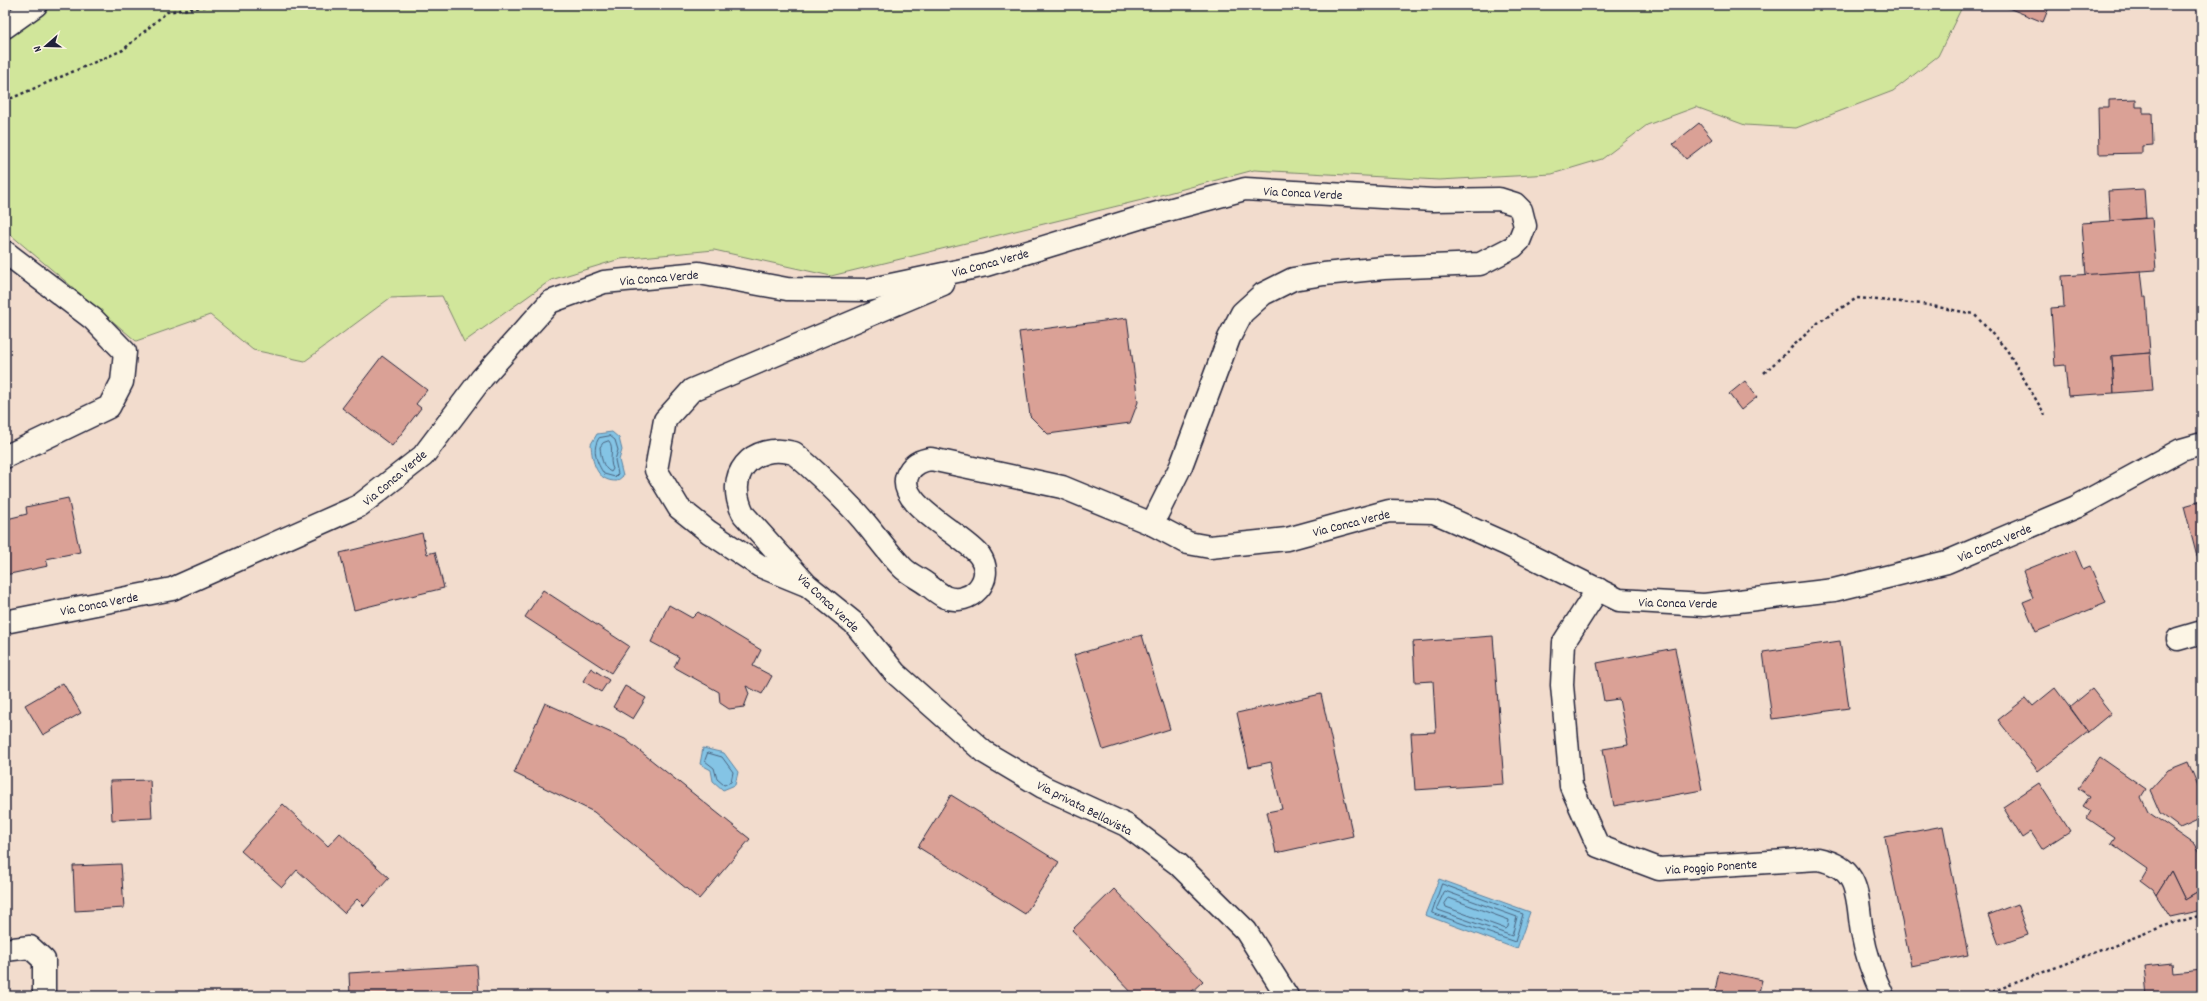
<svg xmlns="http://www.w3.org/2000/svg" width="2207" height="1001" font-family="Dekko,sans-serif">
  <rect width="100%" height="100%" fill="#f2dccd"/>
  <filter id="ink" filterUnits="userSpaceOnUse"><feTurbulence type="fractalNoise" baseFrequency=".025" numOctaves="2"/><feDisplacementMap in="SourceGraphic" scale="8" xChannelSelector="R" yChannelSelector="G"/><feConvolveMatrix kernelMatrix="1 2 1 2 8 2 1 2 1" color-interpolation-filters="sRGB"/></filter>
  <g filter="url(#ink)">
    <!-- green -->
    <path fill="#d1e69b" stroke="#7a846b" d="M5 5H1963L1938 56 1893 91 1796 128 1745 125 1696 107 1647 125 1602 159 1552 174 1439 180 1254 170 1142 200 831 276 714 250 620 259 551 280 464 342 442 296 390 298 305 361 253 350 210 315 136 341 5 230Z"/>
    <!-- water -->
    <g fill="#84c4e5" stroke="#5d83a1">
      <path d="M612 432 619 438 622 450 619 460 623 476 617 481C596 482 592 461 591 444L597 434Z"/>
      <path d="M703 748 724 753 738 772 735 785 723 790 713 781 711 770 700 764Z"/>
      <path d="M1439 879 1530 912 1517 949 1425 915Z"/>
    </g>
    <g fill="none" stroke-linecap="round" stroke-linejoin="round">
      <!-- shore -->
      <g stroke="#49637f" stroke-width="1">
        <path d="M610 436 615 440 618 450 615 460 618 474 615 477 604 474C597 463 591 450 599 438Z"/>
        <path d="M609 441C615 448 608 459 613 469L611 472C602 468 601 456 600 447L603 443Z"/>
        <path d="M708 753 722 757 733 772 731 782 724 785 717 779 714 768 705 761Z"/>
        <path d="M1442 884 1523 914 1515 942 1432 913Z"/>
        <path d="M1445 891 1517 917 1512 936 1438 910 1437 908Z"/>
        <path d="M1449 898 1509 920 1508 927 1506 929 1446 907 1445 904Z"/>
      </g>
    </g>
    <!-- building -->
    <g fill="#daa196" stroke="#22223b">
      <path d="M2001 5H2050L2043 22Z"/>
      <path d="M2136 99V107H2143V113H2152L2153 145 2142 146V153L2099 154 2098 107H2109V100Z"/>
      <path d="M1699 123 1712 139 1686 159 1673 144Z"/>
      <path d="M2144 189 2146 218 2110 221 2108 191Z"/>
      <path d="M2152 218 2156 270 2086 275 2082 223Z"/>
      <path d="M2141 271 2144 297H2146L2150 353 2112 356 2114 393 2068 396 2065 365 2055 366 2051 308 2064 307 2062 276Z"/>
      <path d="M1127 318 1138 402 1130 423 1048 434 1030 416 1019 332Z"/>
      <path d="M2150 353 2153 390 2114 393 2112 356Z"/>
      <path d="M382 356 427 390 416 404 421 408 392 446 342 408Z"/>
      <path d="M1745 381 1757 397 1741 410 1729 394Z"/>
      <path d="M68 498 80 552 46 559 48 566 5 575V525L8 524 7 519 27 514 26 507Z"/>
      <path d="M2202 501V575L2184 506Z"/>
      <path d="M422 533 427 554 435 552 444 588 354 610 340 553Z"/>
      <path d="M2075 550 2083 569 2090 566 2106 603 2036 632 2023 602 2033 598 2023 571Z"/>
      <path d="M543 590 629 646 611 673 525 617Z"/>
      <path d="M669 605 692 618 698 612 761 650 753 666 772 676 762 694 746 686 749 694 744 707 729 709 720 703 719 692 674 667 679 657 651 642Z"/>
      <path d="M1142 635 1170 729 1103 750 1074 655Z"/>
      <path d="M1493 636 1504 784 1415 790 1411 733 1436 732 1433 681 1415 682 1413 642Z"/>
      <path d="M1840 641 1849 708 1772 719 1763 652Z"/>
      <path d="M1675 648 1702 790 1614 806 1603 749 1628 745 1619 699 1604 701 1597 663Z"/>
      <path d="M591 668 609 680 601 692 583 681Z"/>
      <path d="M63 683 81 713 43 735 25 705Z"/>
      <path d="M625 686 646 698 633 719 613 707Z"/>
      <path d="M2055 688 2088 732 2038 771 1998 720 2026 698 2033 706Z"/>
      <path d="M2092 689 2111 713 2088 732 2070 707Z"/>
      <path d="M1321 694 1353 836 1276 853 1267 812 1282 809 1271 762 1249 767 1237 713Z"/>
      <path d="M545 703 625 739 750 839 699 899 594 812 514 773Z"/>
      <path d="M2100 757 2146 789 2141 797 2148 812 2194 844 2202 857V890L2185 900 2171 871 2156 895 2153 890 2141 881 2148 869 2111 843 2115 837 2087 818 2091 811 2083 806 2090 796 2078 788Z"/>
      <path d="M2188 762 2202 795V818L2180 828 2160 813 2150 790 2168 770Z"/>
      <path d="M150 780 152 818 112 820 110 781Z"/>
      <path d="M2039 783 2070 831 2042 849 2031 832 2022 838 2003 807Z"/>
      <path d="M951 795 1059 862 1025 914 918 847Z"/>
      <path d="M283 804 328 846 340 833 389 878 364 906 357 899 344 913 297 870 282 887 241 851Z"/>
      <path d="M1943 826 1968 955 1911 966 1885 837Z"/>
      <path d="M121 864 124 908 75 911 73 866Z"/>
      <path d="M2171 871 2185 900 2202 890V910L2170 917 2156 895Z"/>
      <path d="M1114 889 1203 981 1187 996H1135L1072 930Z"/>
      <path d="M2017 904 2028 935 1999 945 1988 915Z"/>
      <path d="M2172 963 2173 972 2202 969V996H2147L2144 966Z"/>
      <path d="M477 965 479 996H350L349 973Z"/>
      <path d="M1719 971 1762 980 1758 996H1714Z"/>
    </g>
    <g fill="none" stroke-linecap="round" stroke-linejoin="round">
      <!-- minor casing -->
      <g stroke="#22223b" stroke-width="25">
        <g id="minor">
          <path d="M5 27 36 5"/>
          <path d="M5 252 93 319 125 352 122 382 109 407 5 457"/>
          <path d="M804 584 760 566 709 532 679 508 656 470 665 420 692 390 943 284"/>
          <path d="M1598 589 1564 642 1562 685 1571 786 1598 846 1659 869 1818 859C1862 868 1856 897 1862 932 1866 955 1873 975 1883 996"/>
          <path d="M5 622 172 589 359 506 423 456 482 378 550 302 604 282 699 273 787 289 867 290 986 265 1139 218 1245 189 1433 200 1499 199 1515 204 1521 210 1525 226 1519 241 1513 247 1480 264 1384 268 1324 274 1293 279 1263 294 1242 313 1229 338 1181 466 1152 524"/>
          <path d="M2178 639 2202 632"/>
          <path d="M5 950 30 947 44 960V996"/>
          <path d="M1287 996 1246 931 1178 864 1126 825 1043 787 984 752 895 673 854 623 807 585 744 515C723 475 751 442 794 453 814 470 833 488 851 507 870 526 884 549 903 568 909 574 920 579 928 585 933 589 939 594 945 597 970 607 996 580 980 556 965 535 890 502 909 472 914 463 922 460 931 459L1062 487 1152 524 1188 543 1210 547 1287 539 1389 511 1434 512 1506 544 1619 600 1704 605 1834 590 1947 562 2076 507 2181 450 2202 444"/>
        </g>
      </g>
      <!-- path -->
      <g stroke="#22223b" stroke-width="2.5" stroke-dasharray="3 3" stroke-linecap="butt">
        <path d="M5 101 123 50 167 12 216 5"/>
        <path d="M1764 373 1819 322 1857 298 1922 304 1974 314 2007 350 2045 415"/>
        <path d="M1981 996 2164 926 2202 915"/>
      </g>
      <!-- minor -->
      <use href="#minor" stroke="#fcf5e5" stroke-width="22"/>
    </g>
  </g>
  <g text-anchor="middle" stroke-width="3" stroke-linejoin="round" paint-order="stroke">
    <!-- street labels -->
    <g font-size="13" fill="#22223b" stroke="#fcf5e5">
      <text transform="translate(1303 192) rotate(3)" y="5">Via Conca Verde</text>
      <text transform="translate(990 262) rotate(-15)" y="5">Via Conca Verde</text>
      <text transform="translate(659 277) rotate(-5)" y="5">Via Conca Verde</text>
      <text transform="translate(394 477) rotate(-40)" y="5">Via Conca Verde</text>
      <text transform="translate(1351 522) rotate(-14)" y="5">Via Conca Verde</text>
      <text transform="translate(1994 542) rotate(-23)" y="5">Via Conca Verde</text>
      <text transform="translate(829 602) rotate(43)" y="5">Via Conca Verde</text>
      <text transform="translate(1678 602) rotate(1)" y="5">Via Conca Verde</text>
      <text transform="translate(99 603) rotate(-11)" y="5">Via Conca Verde</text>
      <text transform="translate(1085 807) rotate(27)" y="5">Via privata Bellavista</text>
      <text transform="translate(1711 866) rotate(-4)" y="5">Via Poggio Ponente</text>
    </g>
  </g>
  <!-- margin -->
  <rect width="2207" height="1001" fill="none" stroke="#fcf5e5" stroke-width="20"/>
  <rect x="10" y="10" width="2187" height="981" fill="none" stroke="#22223b" stroke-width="1.5" filter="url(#ink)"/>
  <!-- north arrow -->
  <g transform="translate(46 46) rotate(250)" stroke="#fcf5e5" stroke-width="3" paint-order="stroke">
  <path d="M0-3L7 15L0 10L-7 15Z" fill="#22223b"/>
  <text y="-6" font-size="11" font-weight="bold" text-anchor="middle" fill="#22223b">N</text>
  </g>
</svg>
